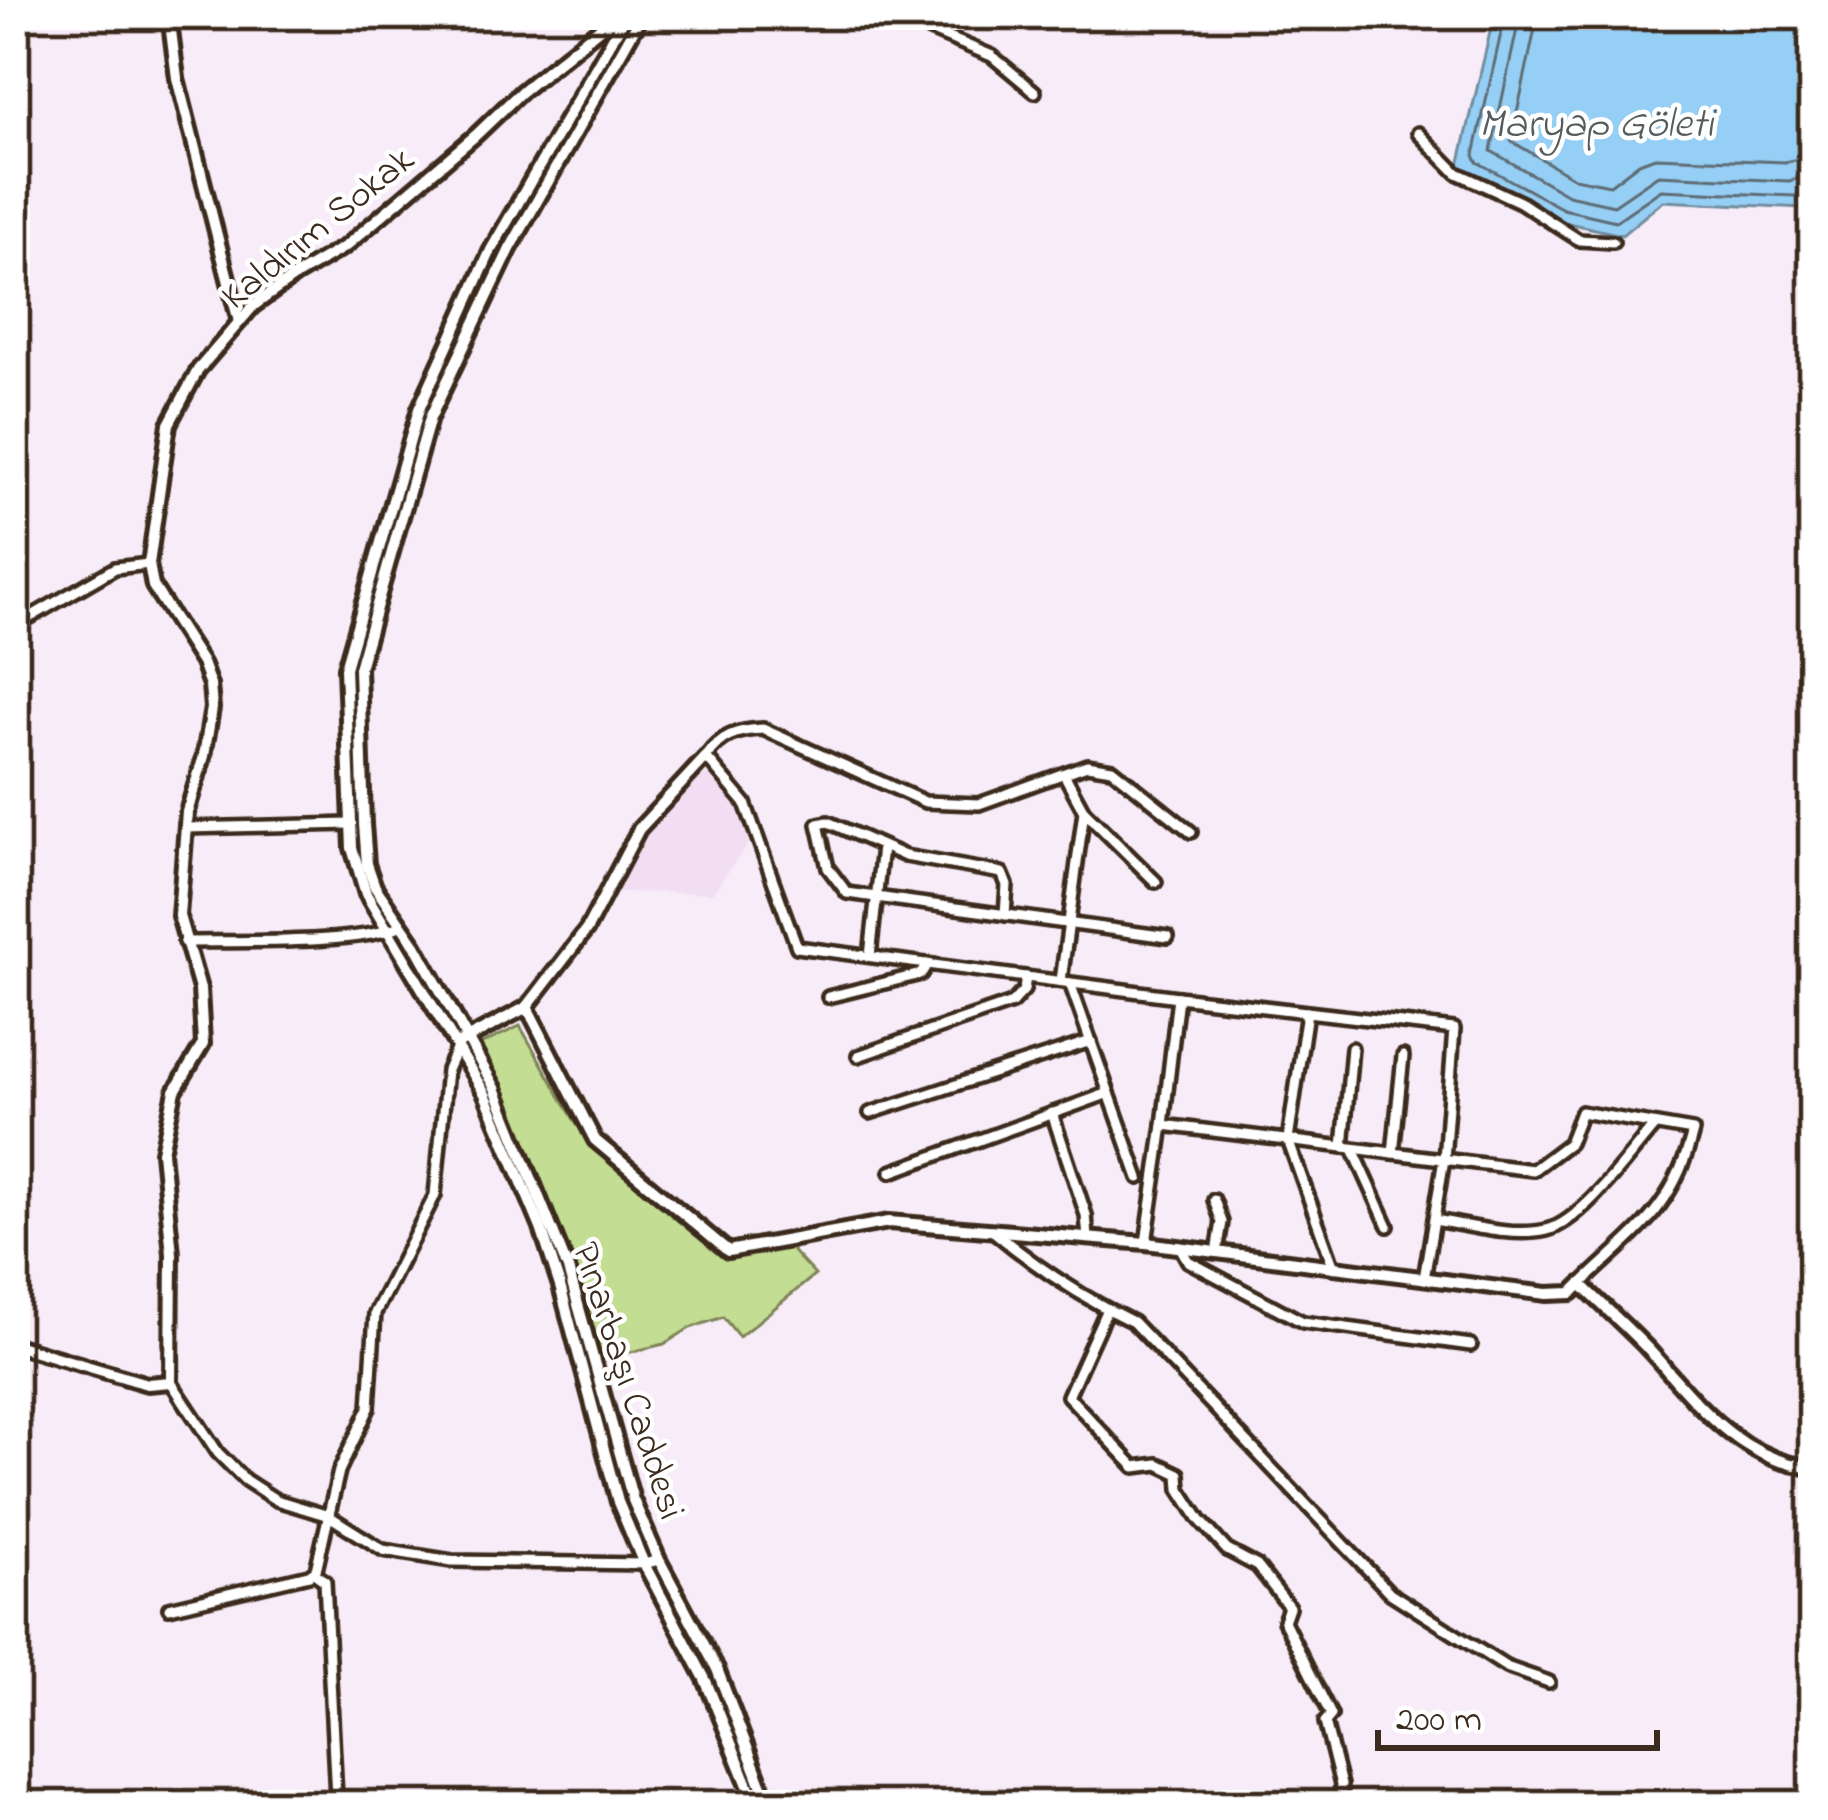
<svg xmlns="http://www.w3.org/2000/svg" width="1828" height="1820" font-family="'Indie Flower',sans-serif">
  <rect width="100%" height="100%" fill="#f7ecf8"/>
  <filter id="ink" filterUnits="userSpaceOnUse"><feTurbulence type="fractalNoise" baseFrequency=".00833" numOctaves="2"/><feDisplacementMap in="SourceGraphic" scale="24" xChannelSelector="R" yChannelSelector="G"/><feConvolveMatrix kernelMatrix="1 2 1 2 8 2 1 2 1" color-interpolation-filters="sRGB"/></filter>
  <g filter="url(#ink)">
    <!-- built -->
    <path fill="#f1def3" d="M711 774 739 802 749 833 747 846 712 893 617 892 643 839 701 775Z"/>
    <!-- green -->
    <path fill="#c3dd93" stroke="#7f8458" stroke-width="3" d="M520 1026 577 1125 603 1157 695 1235 722 1244 766 1235 783 1241 815 1275 739 1337 723 1317 690 1328 664 1344 598 1360 578 1271 528 1147 480 1045Z"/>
    <!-- water -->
    <path fill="#96cff5" stroke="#728d9f" stroke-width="3" d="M1494 15H1813V194L1803 208 1663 201 1622 235 1559 221 1459 166Z"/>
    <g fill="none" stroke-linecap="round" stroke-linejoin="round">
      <!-- shore -->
      <g stroke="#5f6c74" stroke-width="3">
        <path d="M1505 15 1474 155 1477 162 1563 209 1616 221 1661 190 1795 196 1813 189"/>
        <path d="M1520 15 1491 151 1568 195 1614 205 1658 175 1789 181 1813 174"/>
        <path d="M1538 15 1511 141 1574 178 1610 185 1639 163 1655 157 1785 162 1813 156"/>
      </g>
      <!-- minor casing -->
      <g stroke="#3b2a1e" stroke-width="18">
        <g id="minor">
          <path d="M910 15 930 30 992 56 1035 92"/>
          <path d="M1418 133 1457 173 1520 202 1579 240 1613 242"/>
          <path d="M15 626 115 568 149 564"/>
          <path d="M1084 811 1156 882"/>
          <path d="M186 828 350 824"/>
          <path d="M1191 832 1112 769 1087 765 979 804 925 802 763 729C737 730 721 735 706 757L745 803 797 947 1178 997 1163 1125 1533 1170 1569 1143 1581 1112 1693 1131C1674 1209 1636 1231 1581 1284"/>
          <path d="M1005 915 1007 885 1002 873 905 856 828 822 818 824 828 868 847 893 1168 937"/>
          <path d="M184 942C232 941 365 945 401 925"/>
          <path d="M870 956 882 847"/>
          <path d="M1061 981 1084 811 1064 774"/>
          <path d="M1070 983 1139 1178"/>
          <path d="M828 997 921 974 927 964"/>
          <path d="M1178 997 1454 1029 1444 1159 1424 1279"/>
          <path d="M1307 1012 1288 1140 1334 1268"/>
          <path d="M858 1056 1012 1003 1024 990 1026 977"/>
          <path d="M870 1113 1091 1041"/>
          <path d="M1052 1113 1086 1215 1088 1238"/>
          <path d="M1343 1147 1352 1048"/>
          <path d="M1353 1149 1388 1226"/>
          <path d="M1393 1153 1403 1056"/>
          <path d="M891 1172 1109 1093"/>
          <path d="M1214 1200 1222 1222 1217 1252"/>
          <path d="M1434 1220C1468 1225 1512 1238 1547 1230 1583 1221 1630 1153 1655 1125"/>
          <path d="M992 1230C1036 1267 1081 1297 1133 1322L1390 1593 1506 1667 1549 1682"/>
          <path d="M1146 1243 1163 1125"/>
          <path d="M1180 1247 1188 1261 1303 1322 1471 1345"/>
          <path d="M1107 1309 1068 1396 1135 1467 1158 1464 1179 1474 1180 1489 1200 1520 1227 1550 1257 1566 1289 1607 1284 1621 1331 1715 1325 1722 1341 1785 1339 1805"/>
          <path d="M171 1382 218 1453 245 1480 276 1500 329 1516 383 1550 452 1561 644 1564 659 1560"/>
          <path d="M314 1573 325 1581 336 1797 333 1805"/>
          <path d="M169 1608 309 1575 316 1570 339 1471 369 1408 375 1313 435 1195 447 1070 459 1043"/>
        </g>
      </g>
      <!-- tertiary casing -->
      <g stroke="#3b2a1e" stroke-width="20">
        <g id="tertiary">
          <path d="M169 15 177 78 239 322"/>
          <path d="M626 15 491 250 419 409 345 668 352 848 366 894 485 1094 541 1228 560 1286 618 1502 644 1564 705 1679 756 1805"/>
          <path d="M642 15 510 249 430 418 359 668 364 824 367 864 375 887 415 945 495 1088 568 1269 633 1500 659 1560 717 1669 769 1805"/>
          <path d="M527 1007 595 1140 728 1251 889 1222 1146 1243 1547 1294 1572 1293 1581 1284C1603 1306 1627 1327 1649 1350 1695 1400 1738 1461 1813 1468"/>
          <path d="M461 1042 527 1007 587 929 639 829 706 757"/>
          <path d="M15 1345 147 1384 171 1382 172 1254 162 1152 175 1091 203 1044 200 989 179 916 187 812 204 756 212 708 210 685 202 663 153 586 149 564 169 424 198 370 253 306 295 276 346 246 476 135 522 91 601 27 623 16"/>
        </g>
      </g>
      <!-- minor -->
      <use href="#minor" stroke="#fff" stroke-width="9"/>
      <!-- tertiary -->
      <use href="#tertiary" stroke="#fff" stroke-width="10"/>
    </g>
  </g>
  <g text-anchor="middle" stroke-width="9" stroke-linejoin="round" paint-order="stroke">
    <!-- street labels -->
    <g font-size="39" fill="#3b2a1e" stroke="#fff">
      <text transform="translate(316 226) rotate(-39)" y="14">Kaldırım Sokak</text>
      <text transform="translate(631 1380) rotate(72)" y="14">Pınarbaşı Caddesi</text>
    </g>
    <!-- water labels -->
    <g font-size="42" font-style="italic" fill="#565c5e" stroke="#fff">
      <text x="1596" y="136">Maryap Göleti</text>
    </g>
  </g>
  <!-- margin -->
  <rect width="1828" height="1820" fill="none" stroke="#fff" stroke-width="60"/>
  <rect x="30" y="30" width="1768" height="1760" fill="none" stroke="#3b2a1e" stroke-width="4.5" filter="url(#ink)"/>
  <!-- scale -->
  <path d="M1378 1730v18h279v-18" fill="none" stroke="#3b2a1e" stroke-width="6"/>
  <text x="1396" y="1730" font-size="36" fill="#3b2a1e" stroke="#ffffff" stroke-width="9" paint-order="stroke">200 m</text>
</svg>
